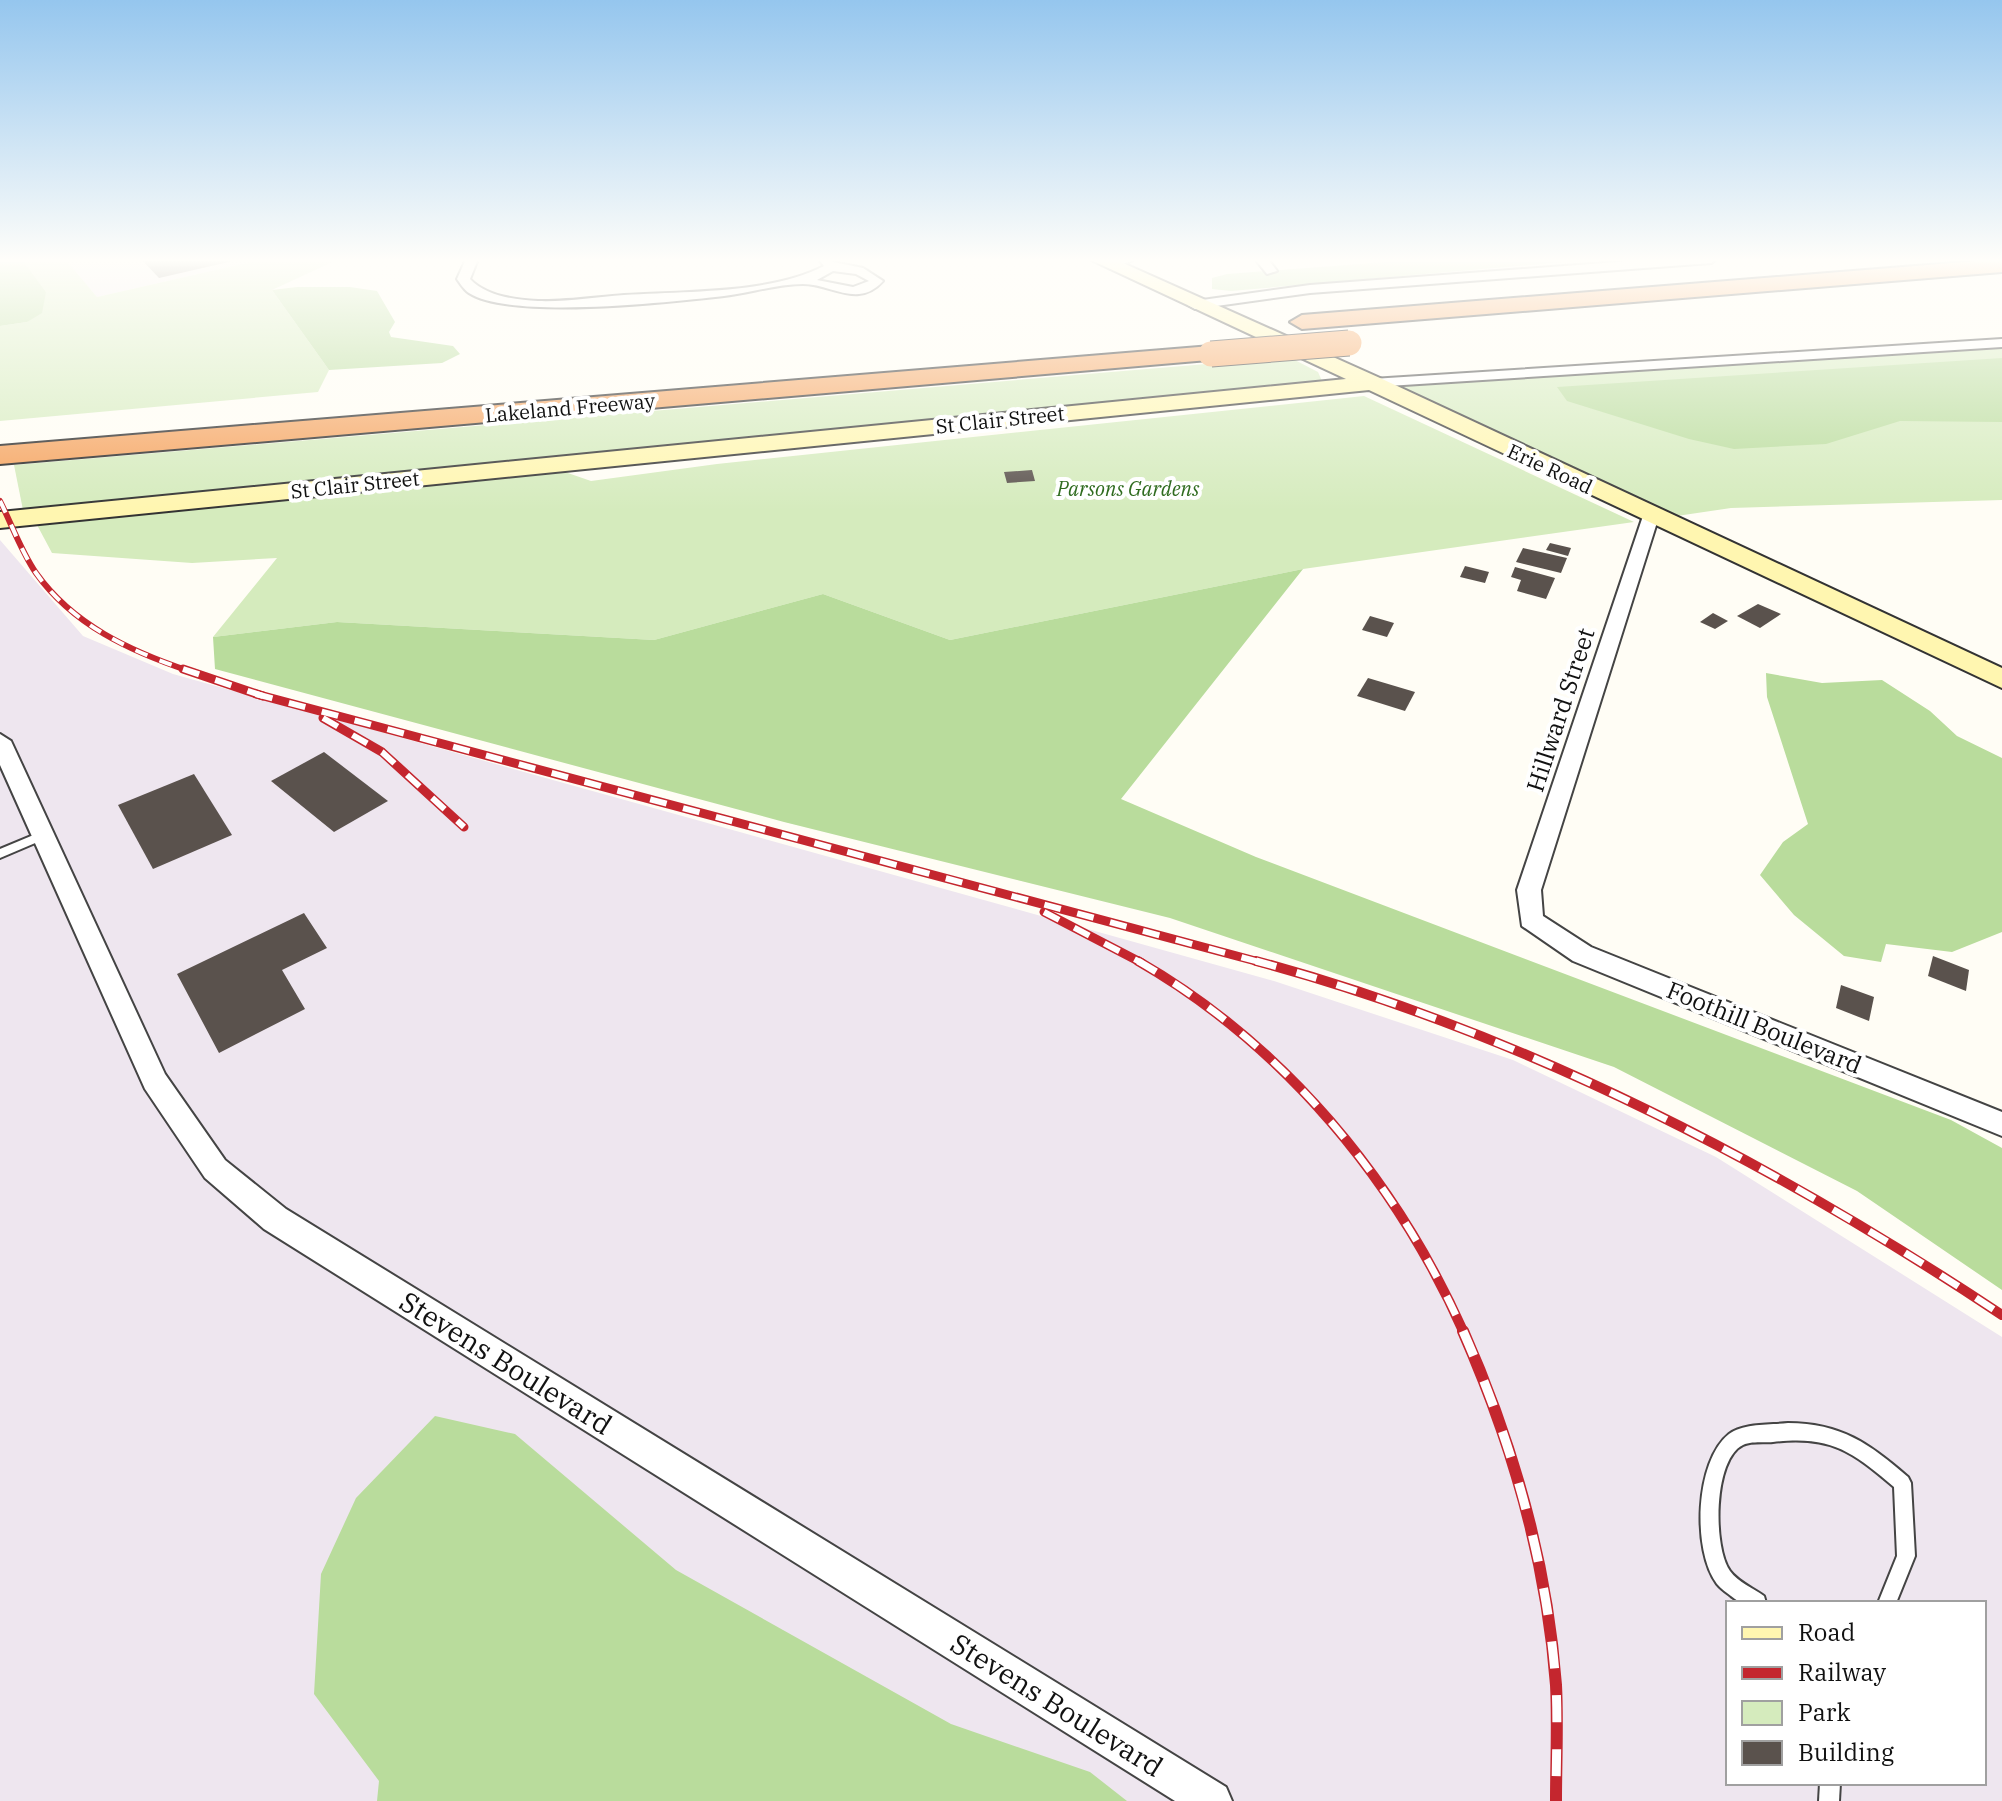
<svg xmlns="http://www.w3.org/2000/svg" width="2002" height="1801" font-family="'IBM Plex Serif',serif">
  <rect width="100%" height="100%" fill="#fffdf5"/>
  <!-- industrial -->
  <g fill="#eee6ef" fill-rule="evenodd">
    <path d="M65 259H264L97 297Z"/>
    <path d="M0 540 83 636 173 674 1274 981 1513 1060 1716 1157 2002 1337V1801H0ZM1728 1603H1984V1783H1728Z"/>
  </g>
  <!-- green -->
  <g fill="#d5ebbd">
    <path d="M22 259H65L97 297 264 259H339L272 290 329 370 318 392 0 421V326L27 322 46 292Z"/>
    <path d="M2002 346V500L1731 508 1670 517 1386 385Z"/>
    <path d="M1289 357 1318 372 1322 381 1306 387 23 510 14 465Z"/>
    <path d="M1364 396 1634 522 1303 569 950 640 823 594 654 640 337 622 213 637 277 558 192 563 52 553 36 523 562 471 591 481 717 464Z"/>
  </g>
  <!-- forest -->
  <g fill="#b9dc9c">
    <path d="M0 259H22L46 292 42 313 27 322 0 326Z"/>
    <path d="M1426 259H1597L1231 291 1212 289V278L1227 274Z"/>
    <path d="M297 287H350L377 291 395 322 389 332 391 337 453 346 460 354 442 363 329 370 272 290Z"/>
    <path d="M2002 358V422L1900 421 1826 444 1734 449 1689 439 1567 401 1557 387Z"/>
    <path d="M1303 569 1121 799 1256 857 1951 1120 2002 1148V1290L1857 1191 1614 1067 1170 918 784 822 215 669 213 637 337 622 654 640 823 594 950 640Z"/>
    <path d="M1766 673 1822 683 1882 680 1930 711 1957 736 2002 758V932L1952 952 1886 944 1881 962 1844 956 1794 915 1760 875 1783 842 1808 824 1767 697Z"/>
    <path d="M435 1416 515 1434 676 1570 951 1724 1090 1772 1127 1801H377L379 1781 314 1694 321 1574 356 1498Z"/>
  </g>
  <!-- building -->
  <g fill="#5a524d">
    <path d="M141 259H233V261L159 278Z"/>
    <path d="M1032 470 1035 481 1007 483 1004 472Z"/>
    <path d="M1550 543 1571 548 1568 556 1546 550Z"/>
    <path d="M1523 548 1567 558 1561 573 1516 562Z"/>
    <path d="M1465 566 1489 572 1485 583 1460 577Z"/>
    <path d="M1515 567 1555 578 1546 599 1517 591 1521 580 1511 577Z"/>
    <path d="M1758 604 1781 614 1760 628 1737 616Z"/>
    <path d="M1713 613 1728 621 1715 629 1700 622Z"/>
    <path d="M1370 616 1394 623 1387 637 1362 630Z"/>
    <path d="M1368 678 1415 692 1405 711 1357 696Z"/>
    <path d="M324 752 388 801 334 832 271 781Z"/>
    <path d="M194 774 232 835 153 869 118 805Z"/>
    <path d="M304 913 327 948 282 970 305 1009 219 1053 177 974Z"/>
    <path d="M1933 956 1969 970 1966 991 1928 976Z"/>
    <path d="M1841 985 1874 997 1869 1021 1836 1008Z"/>
  </g>
  <g fill="none" stroke-linecap="round" stroke-linejoin="round">
    <!-- lane casing -->
    <g stroke="#444" stroke-width="4">
      <g id="lane">
        <path d="M43 831 49 835 47 838 0 858V849Z"/>
        <path d="M1788 1423C1841 1423 1870 1444 1908 1477L1911 1483 1915 1556 1896 1603H1878L1897 1556 1894 1487C1852 1451 1830 1435 1773 1442 1764 1443 1751 1441 1743 1445 1713 1459 1713 1548 1730 1571 1738 1582 1753 1588 1764 1596L1766 1603C1759 1603 1748 1605 1742 1603 1741 1603 1732 1597 1731 1596 1727 1593 1721 1589 1717 1584 1692 1551 1695 1461 1729 1434 1743 1423 1770 1425 1788 1423Z"/>
        <path d="M1820 1783H1840L1839 1801H1819Z"/>
      </g>
    </g>
    <!-- street casing -->
    <g stroke="#444" stroke-width="4">
      <g id="street">
        <path d="M466 259H478L470 279C486 296 515 300 538 301 566 302 596 297 624 295 684 291 771 294 824 266L819 259 863 268 883 281C858 309 832 284 803 284 777 284 750 293 724 296 670 302 511 320 469 293 464 290 460 283 457 279ZM833 271 856 274 869 281 853 287 817 280Z"/>
        <path d="M1116 259H1136L1111 269 1105 265Z"/>
        <path d="M1255 259H1268L1277 271 1267 274Z"/>
        <path d="M1657 259H1717L1711 263 1310 293 1195 309 1188 305 1195 301 1310 285Z"/>
        <path d="M2002 339V347L1372 387 1365 383 1372 379Z"/>
        <path d="M1651 511 1659 516 1541 890 1543 916 1591 947 2002 1112V1136L1573 961 1522 926 1517 890 1643 516Z"/>
        <path d="M0 734 11 741 165 1074 225 1160 286 1209 1226 1787 1232 1801H1175L264 1229 205 1178 145 1089 0 765Z"/>
      </g>
    </g>
    <!-- secondary casing -->
    <g stroke="#333" stroke-width="4">
      <path id="secondary" d="M1089 259H1114L1380 378 2002 668V688L1369 390 0 528V512L1346 379Z"/>
    </g>
    <!-- highway casing -->
    <g stroke="#222" stroke-width="4">
      <g id="highway">
        <path d="M2002 259V272L1302 329 1290 322 1302 315Z"/>
        <path d="M1211 346 1224 354 1220 359 0 464V446Z"/>
      </g>
    </g>
    <!-- lane -->
    <use href="#lane" fill="#fff" fill-rule="evenodd"/>
    <!-- street -->
    <use href="#street" fill="#fff" fill-rule="evenodd"/>
    <!-- secondary -->
    <use href="#secondary" fill="#fff6b0" fill-rule="evenodd"/>
    <!-- highway -->
    <use href="#highway" fill="#f5a25d" fill-rule="evenodd"/>
    <!-- rail-far3 casing -->
    <g stroke="#c4262e" stroke-width="6">
      <path id="rail-far3" d="M0 501C12 525 21 551 36 573 73 625 130 651 189 671"/>
    </g>
    <!-- rail-far2 casing -->
    <g stroke="#c4262e" stroke-width="9">
      <g id="rail-far2">
        <path d="M183 669 263 696"/>
        <path d="M256 694 1263 963"/>
        <path d="M323 718 382 752 464 827"/>
        <path d="M1044 912 1142 963"/>
      </g>
    </g>
    <!-- rail-far1 casing -->
    <g stroke="#c4262e" stroke-width="10">
      <g id="rail-far1">
        <path d="M1138 961C1284 1045 1396 1180 1464 1333"/>
        <path d="M1256 961C1521 1032 1775 1164 2002 1315"/>
      </g>
    </g>
    <!-- rail casing -->
    <g stroke="#c4262e" stroke-width="12">
      <path id="rail" d="M1463 1331C1512 1442 1547 1563 1556 1685 1558 1723 1556 1762 1556 1801"/>
    </g>
    <!-- rail-far3 -->
    <use href="#rail-far3" stroke="#fff" stroke-width="4" stroke-dasharray="13" stroke-linecap="butt"/>
    <!-- rail-far2 -->
    <use href="#rail-far2" stroke="#fff" stroke-width="6" stroke-dasharray="17" stroke-linecap="butt"/>
    <!-- rail-far1 -->
    <use href="#rail-far1" stroke="#fff" stroke-width="7" stroke-dasharray="21" stroke-linecap="butt"/>
    <!-- rail -->
    <use href="#rail" stroke="#fff" stroke-width="9" stroke-dasharray="27" stroke-linecap="butt"/>
    <!-- highway-bridge casing -->
    <g stroke="#222" stroke-width="27" stroke-linecap="butt">
      <path id="highway-bridge" d="M1211 354 1349 343"/>
    </g>
    <!-- highway-bridge -->
    <use href="#highway-bridge" stroke="#f5a25d" stroke-width="25"/>
  </g>
  <!-- sky -->
  <linearGradient id="sky" x2="0" y2="1"><stop stop-color="#95c6ee"/><stop offset="0.51" stop-color="#fffefa"/><stop offset="1" stop-color="#fffefa" stop-opacity="0"/></linearGradient>
  <rect width="2002" height="511" fill="url(#sky)"/>
  <g text-anchor="middle" stroke-width="8" stroke-linejoin="round" paint-order="stroke">
    <!-- far-street labels -->
    <g font-size="20" fill="#111" stroke="#fff">
      <text transform="translate(570 408) rotate(-5)" y="7">Lakeland Freeway</text>
      <text transform="translate(1000 420) rotate(-6)" y="7">St Clair Street</text>
      <text transform="translate(1550 469) rotate(25)" y="7">Erie Road</text>
      <text transform="translate(355 485) rotate(-6)" y="7">St Clair Street</text>
    </g>
    <!-- far-park labels -->
    <g font-size="20" font-style="italic" fill="#2f6b1f" stroke="#fff">
      <text x="1128" y="496">Parsons Gardens</text>
    </g>
    <!-- street labels -->
    <g font-size="24" fill="#111" stroke="#fff">
      <text transform="translate(1561 710) rotate(-72)" y="8">Hillward Street</text>
      <text transform="translate(1764 1028) rotate(22)" y="8">Foothill Boulevard</text>
    </g>
    <!-- near-street labels -->
    <g font-size="28" fill="#111" stroke="#fff">
      <text transform="translate(506 1363) rotate(32)" y="10">Stevens Boulevard</text>
      <text transform="translate(1057 1705) rotate(32)" y="10">Stevens Boulevard</text>
    </g>
  </g>
  <!-- legend -->
  <rect x="1726" y="1601" width="260" height="184" fill="#ffffff" stroke="#a0a0a0" stroke-width="2"/>
  <rect x="1742" y="1627" width="40" height="12" fill="#fff6b0" stroke="#a0a0a0" stroke-width="2"/>
  <text x="1798" y="1641" font-size="24" fill="#111111">Road</text>
  <rect x="1742" y="1667" width="40" height="12" fill="#c4262e" stroke="#a0a0a0" stroke-width="2"/>
  <text x="1798" y="1681" font-size="24" fill="#111111">Railway</text>
  <rect x="1742" y="1701" width="40" height="24" fill="#d5ebbd" stroke="#a0a0a0" stroke-width="2"/>
  <text x="1798" y="1721" font-size="24" fill="#111111">Park</text>
  <rect x="1742" y="1741" width="40" height="24" fill="#5a524d" stroke="#a0a0a0" stroke-width="2"/>
  <text x="1798" y="1761" font-size="24" fill="#111111">Building</text>
</svg>
